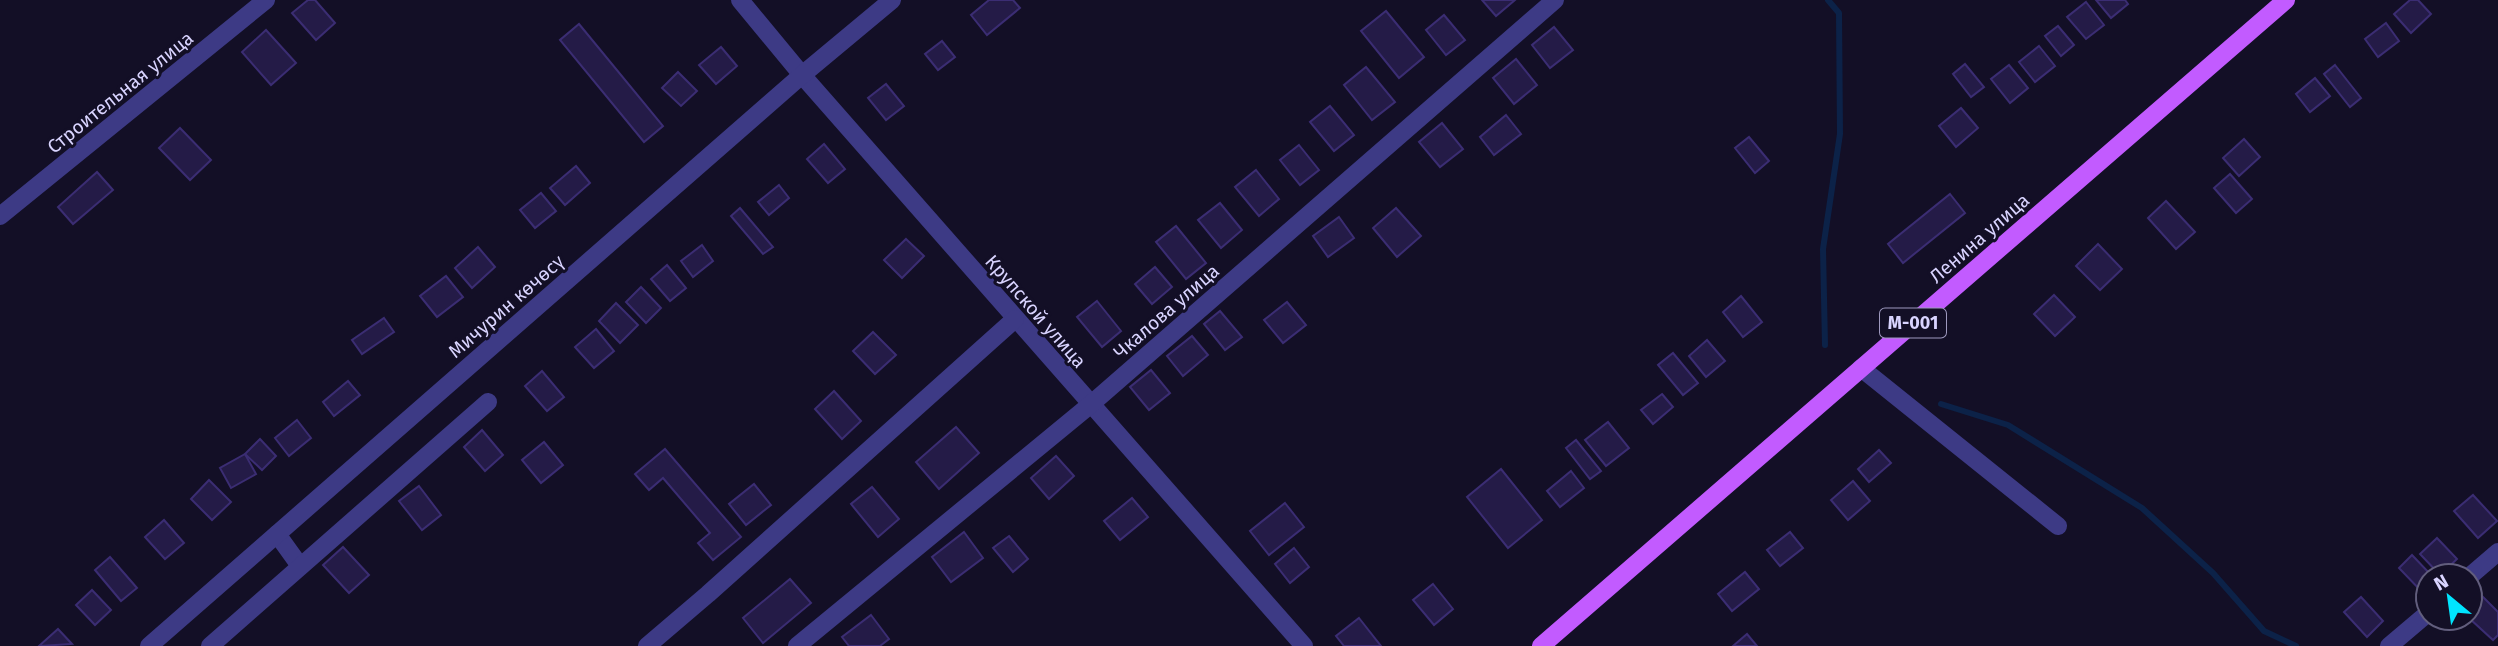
<svg xmlns="http://www.w3.org/2000/svg" width="2498" height="646" font-family="'Fira Sans',sans-serif">
  <rect width="100%" height="100%" fill="#130f26"/>
  <g fill="none" stroke-linecap="round" stroke-linejoin="round">
    <!-- stream -->
    <g stroke="#0c2248" stroke-width="6">
      <path d="M1825 345 1823 249 1840 134 1839 13 1828 0"/>
      <path d="M1941 404 2008 425 2142 508 2213 573 2264 631 2296 646"/>
    </g>
  </g>
  <!-- building -->
  <g fill="#241b47" stroke="#3b2d73" stroke-width="2">
    <path d="M308 0H315L335 23 316 40 292 13Z"/>
    <path d="M989 0H1013L1020 8 987 35 971 15Z"/>
    <path d="M1482 0H1515L1496 16Z"/>
    <path d="M2096 0H2125L2128 4 2111 18Z"/>
    <path d="M2410 0H2418L2431 14 2411 33 2394 14Z"/>
    <path d="M2086 2 2104 25 2086 39 2067 17Z"/>
    <path d="M1386 11 1424 57 1399 78 1361 31Z"/>
    <path d="M1444 15 1465 40 1446 55 1426 30Z"/>
    <path d="M2386 23 2399 41 2378 57 2365 39Z"/>
    <path d="M579 24 663 126 644 142 560 40Z"/>
    <path d="M2058 26 2074 45 2061 56 2045 36Z"/>
    <path d="M1554 27 1573 50 1550 68 1532 45Z"/>
    <path d="M266 30 296 63 271 85 242 52Z"/>
    <path d="M942 41 955 57 938 70 925 54Z"/>
    <path d="M2039 46 2055 66 2035 82 2019 62Z"/>
    <path d="M721 47 737 66 716 84 699 65Z"/>
    <path d="M1516 59 1537 85 1514 104 1493 78Z"/>
    <path d="M1965 64 1984 87 1971 97 1953 74Z"/>
    <path d="M2009 65 2028 88 2010 103 1991 79Z"/>
    <path d="M2335 65 2361 98 2350 107 2324 74Z"/>
    <path d="M1366 67 1395 102 1372 120 1344 85Z"/>
    <path d="M678 72 697 91 681 106 662 88Z"/>
    <path d="M2315 78 2330 96 2310 112 2296 94Z"/>
    <path d="M886 84 904 106 886 120 868 98Z"/>
    <path d="M1330 106 1354 135 1334 151 1310 122Z"/>
    <path d="M1961 108 1978 128 1956 147 1939 126Z"/>
    <path d="M1506 115 1521 134 1494 155 1480 137Z"/>
    <path d="M1442 123 1463 149 1440 167 1419 142Z"/>
    <path d="M180 128 211 160 190 180 159 148Z"/>
    <path d="M1749 137 1769 161 1755 173 1735 148Z"/>
    <path d="M2244 139 2260 157 2239 176 2223 158Z"/>
    <path d="M824 144 845 169 828 183 807 159Z"/>
    <path d="M1299 145 1319 170 1300 185 1280 160Z"/>
    <path d="M576 166 590 183 565 205 550 188Z"/>
    <path d="M1256 170 1279 199 1259 216 1235 187Z"/>
    <path d="M97 172 113 190 73 224 58 207Z"/>
    <path d="M2230 174 2252 199 2236 213 2214 188Z"/>
    <path d="M779 185 789 198 769 215 758 202Z"/>
    <path d="M541 193 556 211 535 228 520 210Z"/>
    <path d="M1950 194 1965 213 1903 263 1888 244Z"/>
    <path d="M2166 201 2195 232 2176 249 2148 218Z"/>
    <path d="M1220 203 1242 230 1221 248 1198 220Z"/>
    <path d="M740 208 773 247 763 254 731 216Z"/>
    <path d="M1396 208 1421 236 1397 257 1373 228Z"/>
    <path d="M1339 217 1354 238 1328 257 1313 236Z"/>
    <path d="M1176 226 1206 263 1186 279 1156 242Z"/>
    <path d="M906 239 924 256 902 278 884 260Z"/>
    <path d="M2098 244 2122 269 2100 290 2076 266Z"/>
    <path d="M702 245 713 261 693 277 681 261Z"/>
    <path d="M478 247 495 267 472 288 455 268Z"/>
    <path d="M667 265 686 288 670 301 651 279Z"/>
    <path d="M1155 267 1172 287 1152 304 1135 284Z"/>
    <path d="M446 276 463 297 437 317 420 296Z"/>
    <path d="M641 287 661 308 646 323 626 302Z"/>
    <path d="M2054 295 2075 317 2055 336 2034 314Z"/>
    <path d="M1741 296 1762 322 1743 337 1723 312Z"/>
    <path d="M1097 301 1121 331 1102 347 1077 317Z"/>
    <path d="M1287 302 1306 325 1283 343 1264 320Z"/>
    <path d="M616 303 638 325 620 343 599 321Z"/>
    <path d="M1220 311 1242 337 1225 350 1204 324Z"/>
    <path d="M384 318 394 332 362 354 352 340Z"/>
    <path d="M596 329 614 351 594 368 575 347Z"/>
    <path d="M873 332 896 355 875 374 853 351Z"/>
    <path d="M1192 336 1208 355 1183 376 1167 356Z"/>
    <path d="M1707 340 1725 361 1706 377 1689 356Z"/>
    <path d="M1673 353 1698 383 1683 395 1658 365Z"/>
    <path d="M1151 370 1170 393 1149 410 1130 387Z"/>
    <path d="M542 371 564 397 547 411 525 386Z"/>
    <path d="M348 381 360 395 334 416 323 402Z"/>
    <path d="M834 391 861 421 842 439 815 409Z"/>
    <path d="M1662 394 1673 407 1653 424 1641 410Z"/>
    <path d="M297 420 311 438 289 456 275 438Z"/>
    <path d="M1608 422 1629 448 1606 466 1585 440Z"/>
    <path d="M956 427 979 453 939 489 916 462Z"/>
    <path d="M482 430 503 455 485 471 464 447Z"/>
    <path d="M260 439 276 456 262 470 245 454Z"/>
    <path d="M1576 440 1601 471 1590 479 1566 448Z"/>
    <path d="M544 442 563 465 541 483 522 460Z"/>
    <path d="M665 449 741 537 713 560 698 543 710 533 663 478 649 490 635 474Z"/>
    <path d="M1879 450 1891 463 1869 482 1858 469Z"/>
    <path d="M245 454 256 474 231 488 220 468Z"/>
    <path d="M1056 456 1074 476 1049 499 1031 478Z"/>
    <path d="M1501 469 1542 520 1508 548 1467 497Z"/>
    <path d="M1571 471 1584 488 1560 507 1547 491Z"/>
    <path d="M209 480 231 502 212 520 191 499Z"/>
    <path d="M1853 481 1870 501 1848 520 1831 500Z"/>
    <path d="M754 484 771 505 746 525 729 504Z"/>
    <path d="M419 486 441 515 422 530 399 501Z"/>
    <path d="M872 487 899 519 878 537 851 504Z"/>
    <path d="M2473 495 2497 521 2478 538 2454 511Z"/>
    <path d="M1132 498 1148 517 1120 540 1104 521Z"/>
    <path d="M1285 503 1304 527 1269 555 1250 531Z"/>
    <path d="M164 520 184 543 165 559 145 537Z"/>
    <path d="M964 532 983 558 951 582 932 557Z"/>
    <path d="M1790 532 1803 548 1780 566 1767 550Z"/>
    <path d="M1009 536 1028 559 1013 572 993 548Z"/>
    <path d="M2437 538 2457 559 2440 575 2420 554Z"/>
    <path d="M343 547 369 575 349 593 323 565Z"/>
    <path d="M1294 548 1309 567 1290 583 1275 564Z"/>
    <path d="M2412 555 2432 576H2428V587L2423 593 2399 568Z"/>
    <path d="M110 557 137 588 121 601 95 570Z"/>
    <path d="M1745 572 1759 589 1732 611 1718 594Z"/>
    <path d="M790 579 811 603 763 643 743 618Z"/>
    <path d="M1433 584 1453 609 1434 625 1413 600Z"/>
    <path d="M92 590 111 610 95 625 76 605Z"/>
    <path d="M2481 595 2498 612V635L2493 640 2469 618 2470 607Z"/>
    <path d="M2361 597 2383 621 2367 637 2344 612Z"/>
    <path d="M871 615 889 639 880 646H849L842 637Z"/>
    <path d="M1359 618 1381 646H1344L1336 636Z"/>
    <path d="M58 629 72 644 39 646Z"/>
    <path d="M1747 634 1757 646H1733Z"/>
  </g>
  <g fill="none" stroke-linecap="round" stroke-linejoin="round">
    <!-- minor -->
    <g stroke="#3d3a85" stroke-width="18">
      <path d="M740 0 802 75 1304 646"/>
      <path d="M0 216 266 0"/>
      <path d="M1861 368 2058 526"/>
      <path d="M277 534 300 566"/>
      <path d="M2470 576 2498 552"/>
      <path d="M149 646 802 75 892 0"/>
      <path d="M210 646 488 402"/>
      <path d="M647 646 708 594 1015 319"/>
      <path d="M797 646 1090 405 1555 0"/>
      <path d="M2389 646 2428 613"/>
    </g>
    <!-- major -->
    <path stroke="#c25bff" stroke-width="18" d="M1541 646 2286 0"/>
  </g>
  <g text-anchor="middle" stroke-width="6" stroke-linejoin="round" paint-order="stroke">
    <!-- shield labels -->
    <rect fill="#130f26" stroke="#9e99be" stroke-width="2" x="1880" y="308.5" width="66" height="29" rx="5"/>
    <g font-size="18" font-weight="bold" fill="#d9d4ff">
      <text x="1913" y="329">М-001</text>
    </g>
    <!-- street labels -->
    <g font-size="19" fill="#d9d4ff" stroke="#130f26">
      <text transform="translate(120 92) rotate(-39)" y="7">Строительная улица</text>
      <text transform="translate(1979 238) rotate(-41)" y="7">Ленина улица</text>
      <text transform="translate(506 306) rotate(-41)" y="7">Мичурин көчөсү</text>
      <text transform="translate(1036 311) rotate(49)" y="7">Крупской улица</text>
      <text transform="translate(1166 311) rotate(-41)" y="7">Чкалова улица</text>
    </g>
  </g>
  <!-- north arrow -->
  <g transform="translate(2449 597) rotate(331)"><circle r="33" fill="#130f26" stroke="#625e7d" stroke-width="2"/>
  <path d="M0-5L12 26L0 18L-12 26Z" fill="#00e5ff"/>
  <text y="-10" font-size="19" font-weight="bold" text-anchor="middle" fill="#d9d4ff">N</text>
  </g>
</svg>
